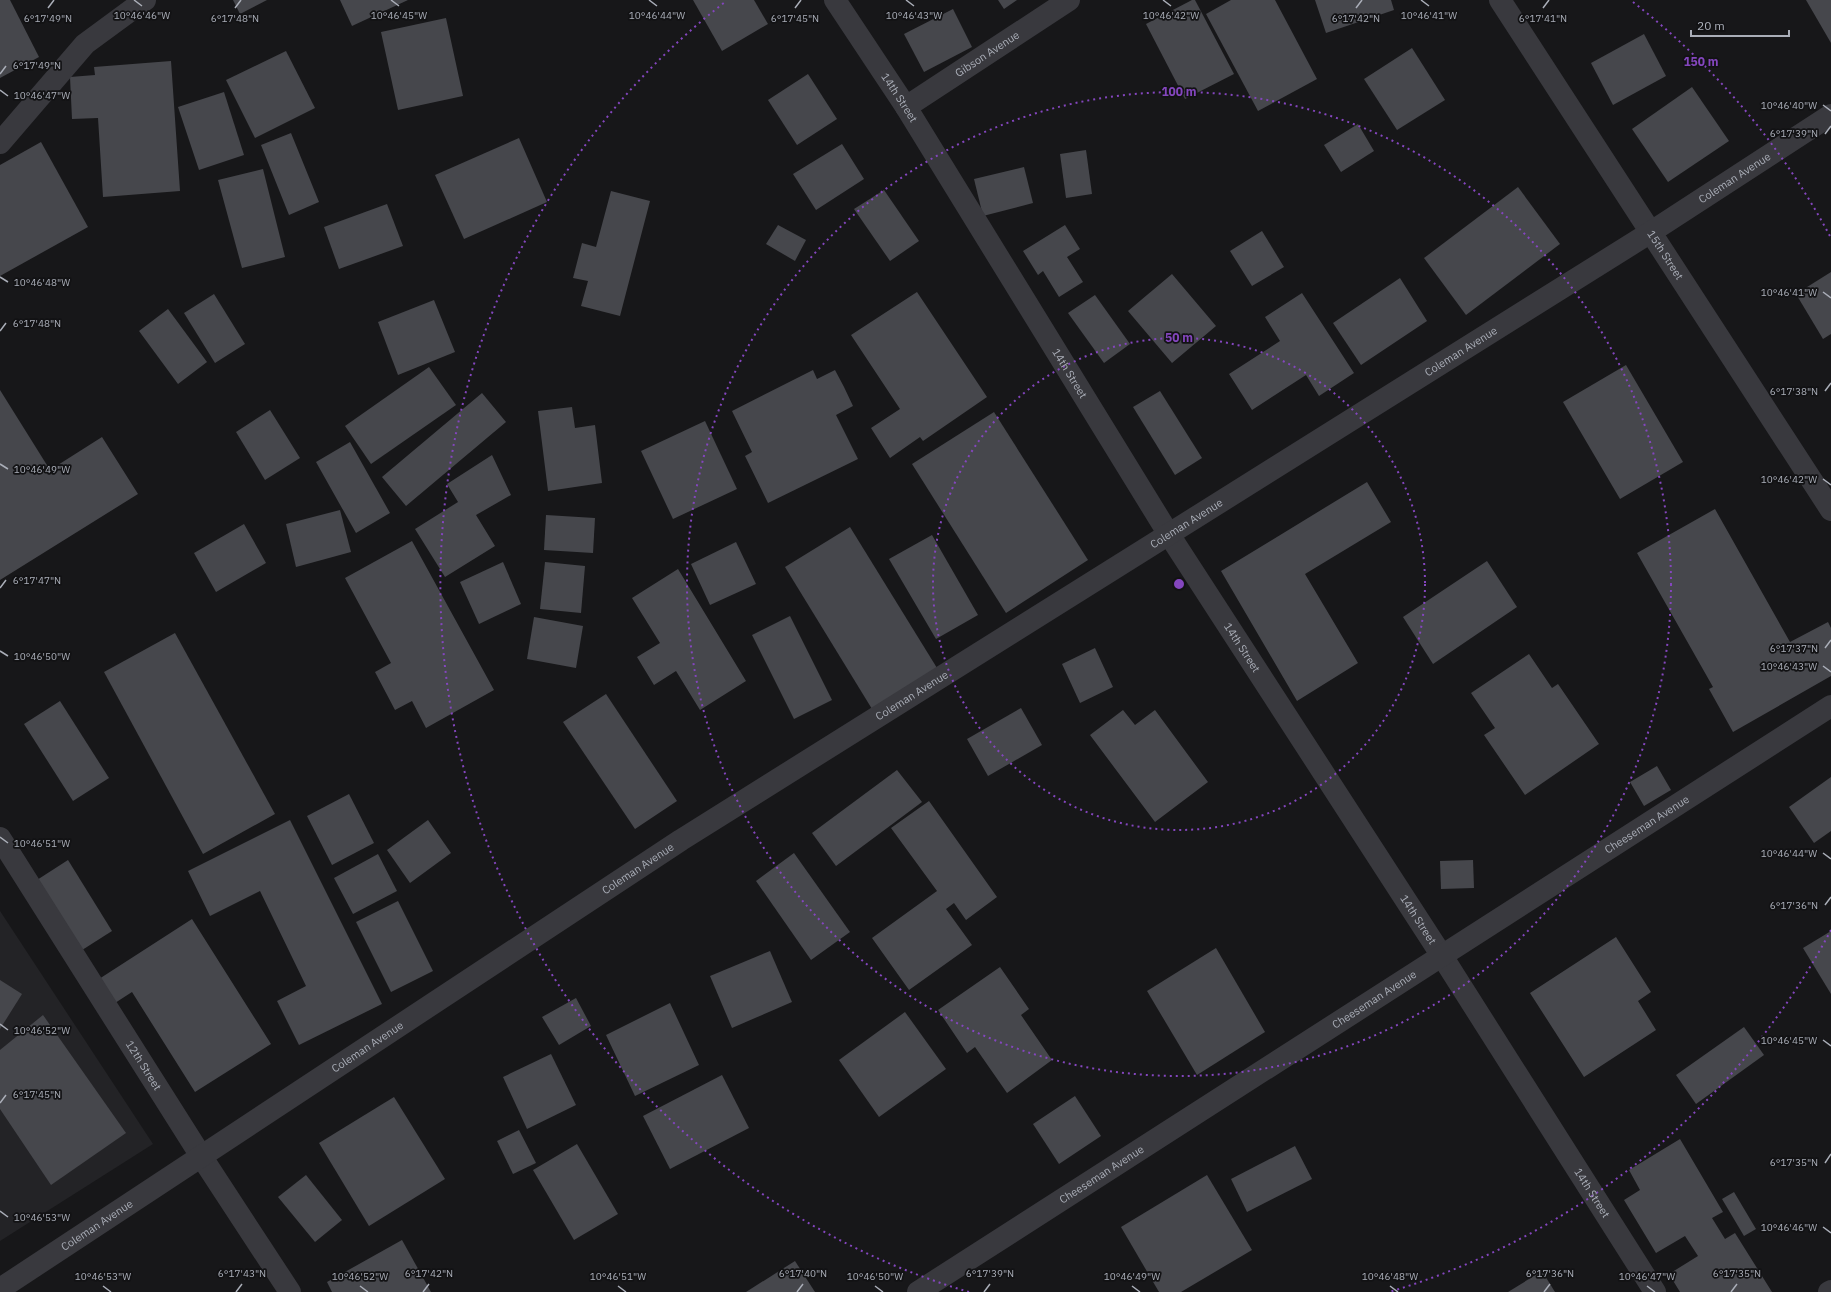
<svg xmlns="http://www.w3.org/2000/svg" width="1831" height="1292" font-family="'IBM Plex Sans',sans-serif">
  <rect width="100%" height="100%" fill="#171719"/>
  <!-- built -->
  <path fill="#232326" d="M0 911 153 1144 0 1241Z"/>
  <!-- building -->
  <g fill="#46474c">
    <path d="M0 0H10L39 57 0 78Z"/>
    <path d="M233 0H267L240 14Z"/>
    <path d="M340 0H408L352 26Z"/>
    <path d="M693 0H754L768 24 722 51Z"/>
    <path d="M998 0H1017L1004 9Z"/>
    <path d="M1192 0H1195L1234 74 1185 99 1146 24Z"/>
    <path d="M1231 0H1275L1317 79 1258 111 1206 14Z"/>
    <path d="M1315 0H1391L1394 10 1326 33Z"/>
    <path d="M1806 0H1831V43Z"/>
    <path d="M953 9 972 47 924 72 904 34Z"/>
    <path d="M446 18 463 96 398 110 381 32Z"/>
    <path d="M1644 34 1666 76 1613 105 1591 63Z"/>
    <path d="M1412 48 1445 100 1397 130 1364 79Z"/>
    <path d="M286 51 315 108 255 138 226 80Z"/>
    <path d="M171 61 180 191 103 197 98 118 72 119 70 77 95 75 94 67Z"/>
    <path d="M808 74 837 119 797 145 768 100Z"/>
    <path d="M1692 87 1729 141 1668 182 1632 129Z"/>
    <path d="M224 92 244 155 199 170 178 107Z"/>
    <path d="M1358 124 1374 151 1341 172 1324 145Z"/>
    <path d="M291 133 319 202 289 215 261 145Z"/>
    <path d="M519 138 547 202 464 239 435 175Z"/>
    <path d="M41 142 88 227 0 276V165Z"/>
    <path d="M842 144 864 179 816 210 793 174Z"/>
    <path d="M1086 150 1092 194 1066 198 1060 154Z"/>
    <path d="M1024 167 1033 203 983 216 974 179Z"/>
    <path d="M263 169 285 257 242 268 218 180Z"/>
    <path d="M1518 187 1560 244 1466 315 1424 258Z"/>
    <path d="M884 190 919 241 890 261 854 209Z"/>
    <path d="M611 191 650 201 620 316 581 306 588 281 573 278 582 243 596 247Z"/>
    <path d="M387 204 403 246 339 269 324 227Z"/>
    <path d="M778 225 806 240 795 261 766 244Z"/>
    <path d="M1065 225 1080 249 1067 257 1083 282 1059 297 1043 271 1038 275 1023 251Z"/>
    <path d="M1262 231 1284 267 1252 286 1230 251Z"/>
    <path d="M1831 272V334L1823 339 1796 294Z"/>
    <path d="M1172 274 1216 326 1172 363 1128 311Z"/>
    <path d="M1400 278 1427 321 1361 365 1333 323Z"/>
    <path d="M917 292 987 397 923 441 920 437 890 458 871 428 900 409 851 335Z"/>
    <path d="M1302 293 1354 373 1319 396 1306 375 1252 410 1229 374 1280 341 1265 317Z"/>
    <path d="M214 294 245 344 215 363 184 313Z"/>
    <path d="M1095 295 1130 344 1104 363 1068 313Z"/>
    <path d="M434 300 455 352 398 375 378 322Z"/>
    <path d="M168 309 207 362 178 384 139 331Z"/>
    <path d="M1626 365 1683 462 1620 499 1563 402Z"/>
    <path d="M429 367 456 405 371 464 345 426Z"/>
    <path d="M813 370 817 379 835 370 844 387 853 406 836 415 858 459 768 503 745 456 752 452 732 411Z"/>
    <path d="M0 390 50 470 102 437 138 494 0 580Z"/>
    <path d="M1160 391 1202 458 1175 475 1133 407Z"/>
    <path d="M482 393 506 422 406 506 382 477Z"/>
    <path d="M572 407 575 428 595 425 602 483 548 491 538 411Z"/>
    <path d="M270 410 300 458 265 480 236 432Z"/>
    <path d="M994 412 1088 560 1006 613 912 464Z"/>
    <path d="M705 421 737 489 673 519 641 451Z"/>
    <path d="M350 442 390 513 356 533 316 462Z"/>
    <path d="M492 455 511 495 476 515 495 546 445 577 415 529 458 502 447 484Z"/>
    <path d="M1367 482 1391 522 1305 574 1358 663 1297 701 1221 571Z"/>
    <path d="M1715 509 1790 642 1828 622 1831 628V676L1733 732 1709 689 1713 687 1637 553Z"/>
    <path d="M340 510 351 552 296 567 286 524Z"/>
    <path d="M546 515 595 518 593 553 544 550Z"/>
    <path d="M244 524 266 563 216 592 194 553Z"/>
    <path d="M850 527 937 668 872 709 785 567Z"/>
    <path d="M932 535 978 615 936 639 889 559Z"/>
    <path d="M412 541 494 690 426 728 412 701 395 710 375 672 391 663 345 578Z"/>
    <path d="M736 542 756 584 710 605 691 564Z"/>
    <path d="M1487 561 1517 607 1433 664 1403 617Z"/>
    <path d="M503 562 521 604 479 624 460 582Z"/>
    <path d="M545 562 585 566 581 613 540 609Z"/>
    <path d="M678 569 746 681 700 710 676 671 654 685 637 657 660 643 632 598Z"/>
    <path d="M790 616 832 700 794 719 752 635Z"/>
    <path d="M534 617 583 626 576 668 527 659Z"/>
    <path d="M175 633 275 814 203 854 104 672Z"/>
    <path d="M1095 648 1113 687 1080 703 1062 664Z"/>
    <path d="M1529 654 1552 688 1558 684 1599 744 1525 795 1484 735 1495 728 1471 693Z"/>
    <path d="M606 694 677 801 635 829 563 722Z"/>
    <path d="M60 701 109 778 73 801 24 724Z"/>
    <path d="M1021 708 1042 745 988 776 967 739Z"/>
    <path d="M1123 710 1135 725 1155 710 1208 782 1155 822 1090 735Z"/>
    <path d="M1657 766 1671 790 1644 806 1630 782Z"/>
    <path d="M897 770 922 802 836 866 812 833Z"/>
    <path d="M1831 777V831L1814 843 1789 807Z"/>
    <path d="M349 794 374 843 332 865 307 816Z"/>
    <path d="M929 801 997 897 966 920 954 903 946 909 972 945 909 990 872 938 937 891 891 828Z"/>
    <path d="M290 820 382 1004 299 1045 277 1001 306 986 260 891 210 916 188 871Z"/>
    <path d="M428 820 451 853 410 883 387 850Z"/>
    <path d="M794 853 850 932 811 960 756 881Z"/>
    <path d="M378 854 397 891 353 914 334 878Z"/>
    <path d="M68 860 112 931 68 959 23 889Z"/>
    <path d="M1473 860 1474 888 1441 889 1440 861Z"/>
    <path d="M398 901 433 971 391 992 356 922Z"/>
    <path d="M192 919 271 1044 195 1092 132 992 115 1003 99 979Z"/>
    <path d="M1831 931V994L1803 948Z"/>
    <path d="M1616 937 1651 992 1638 1001 1656 1030 1584 1077 1530 993Z"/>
    <path d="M1216 948 1265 1032 1197 1075 1147 991Z"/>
    <path d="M770 951 792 1002 732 1028 710 976Z"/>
    <path d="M1000 967 1029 1009 1021 1015 1052 1060 1007 1093 975 1047 967 1053 938 1010Z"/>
    <path d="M0 980 22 994 0 1029Z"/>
    <path d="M576 998 591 1026 559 1045 542 1017Z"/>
    <path d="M670 1003 699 1065 635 1096 606 1035Z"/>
    <path d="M905 1012 946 1069 879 1117 839 1060Z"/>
    <path d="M43 1015 126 1133 51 1185 0 1109V1050Z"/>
    <path d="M1744 1027 1764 1055 1696 1104 1676 1075Z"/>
    <path d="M551 1054 576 1105 527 1129 503 1077Z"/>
    <path d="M722 1075 749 1128 670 1169 643 1116Z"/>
    <path d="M1075 1096 1101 1136 1059 1164 1033 1124Z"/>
    <path d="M394 1097 445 1179 369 1226 319 1143Z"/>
    <path d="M519 1130 536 1163 513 1174 497 1141Z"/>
    <path d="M1680 1139 1723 1212 1712 1218 1725 1239 1735 1233 1772 1292H1680L1669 1274 1698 1256 1685 1236 1656 1253 1624 1200 1640 1190 1629 1170Z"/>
    <path d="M577 1144 618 1214 574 1240 533 1170Z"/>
    <path d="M1295 1146 1312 1179 1247 1212 1231 1179Z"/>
    <path d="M306 1175 342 1220 315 1242 278 1197Z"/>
    <path d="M1207 1175 1252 1250 1181 1292H1159L1121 1227Z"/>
    <path d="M1734 1192 1756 1229 1744 1236 1722 1199Z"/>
    <path d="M402 1240 431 1292H332L327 1282Z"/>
    <path d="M795 1261 815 1292H746Z"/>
    <path d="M1542 1271 1555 1292H1508Z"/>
  </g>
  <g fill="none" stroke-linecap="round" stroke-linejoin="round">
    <!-- minor -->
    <g stroke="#39393e" stroke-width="22">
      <path id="s1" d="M835 0 906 107 1168 533 1442 956 1655 1292"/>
      <path id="s2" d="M1500 0 1831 510"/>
      <path id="s3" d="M906 107 1069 0"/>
      <path d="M0 143 85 44 145 0"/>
      <path id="s4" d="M0 838 201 1156 290 1292"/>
      <path id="s5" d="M0 1289 681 840 1651 232 1831 115"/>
      <path d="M1829 1292 1831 1291"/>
    </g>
    <!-- tertiary -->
    <path stroke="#39393e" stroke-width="22" id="s6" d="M918 1292 1831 706"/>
  </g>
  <!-- ticks -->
  <path fill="none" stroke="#aaaeb8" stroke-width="1.5" d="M134 0 142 6M391 0 399 6M649 0 657 6M906 0 914 6M1163 0 1171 6M1421 0 1429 6M48 8 54 0M235 8 241 0M795 8 801 0M1356 8 1362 0M1543 8 1549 0M0 74 6 66M0 90 8 96M1823 105 1831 111M1825 134 1831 126M0 277 8 282M1823 292 1831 298M0 331 6 323M1825 391 1831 383M0 464 8 469M1823 479 1831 485M0 588 6 580M1825 648 1831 640M0 651 8 656M1823 666 1831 672M0 837 8 843M1823 853 1831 859M1825 905 1831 897M0 1024 8 1030M1823 1040 1831 1046M0 1103 6 1095M1825 1163 1831 1154M0 1211 8 1217M1823 1227 1831 1233M103 1286 111 1292M360 1286 368 1292M618 1286 626 1292M875 1286 883 1292M1132 1286 1140 1292M1390 1286 1398 1292M1647 1286 1655 1292M236 1292 242 1284M423 1292 429 1284M797 1292 803 1284M984 1292 990 1284M1544 1292 1550 1284M1731 1292 1737 1284"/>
  <!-- distance rings -->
  <g fill="none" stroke="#8446be" stroke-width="2" stroke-dasharray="2 4">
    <circle cx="1179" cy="584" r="246"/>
    <circle cx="1179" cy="584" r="492"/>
    <path d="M1831 930A738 738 0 0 1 1389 1292M969 1292A738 738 0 0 1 725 2M1633 2A738 738 0 0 1 1831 238"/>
  </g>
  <g text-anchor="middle" stroke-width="3.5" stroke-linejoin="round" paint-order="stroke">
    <!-- street labels -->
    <g font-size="11" fill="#aaaeb8" stroke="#121214">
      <text dy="4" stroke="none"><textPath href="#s3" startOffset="97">Gibson Avenue</textPath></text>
      <text dy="4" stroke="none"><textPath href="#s1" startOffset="117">14th Street</textPath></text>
      <text dy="4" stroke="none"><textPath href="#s5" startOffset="2060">Coleman Avenue</textPath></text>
      <text dy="4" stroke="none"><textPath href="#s2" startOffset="304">15th Street</textPath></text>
      <text dy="4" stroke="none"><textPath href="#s5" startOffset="1736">Coleman Avenue</textPath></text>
      <text dy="4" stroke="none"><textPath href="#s1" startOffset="441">14th Street</textPath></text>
      <text dy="4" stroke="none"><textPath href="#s5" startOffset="1412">Coleman Avenue</textPath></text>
      <text dy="4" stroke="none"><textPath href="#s1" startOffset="765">14th Street</textPath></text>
      <text dy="4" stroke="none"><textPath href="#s5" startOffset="1088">Coleman Avenue</textPath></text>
      <text dy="4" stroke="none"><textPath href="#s6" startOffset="866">Cheeseman Avenue</textPath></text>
      <text dy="4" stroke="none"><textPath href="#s5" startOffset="764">Coleman Avenue</textPath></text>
      <text dy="4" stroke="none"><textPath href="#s1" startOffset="1089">14th Street</textPath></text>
      <text dy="4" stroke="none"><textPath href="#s6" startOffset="542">Cheeseman Avenue</textPath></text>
      <text dy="4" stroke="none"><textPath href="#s5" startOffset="440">Coleman Avenue</textPath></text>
      <text dy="4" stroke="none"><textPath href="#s4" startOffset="269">12th Street</textPath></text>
      <text dy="4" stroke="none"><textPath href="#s6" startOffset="218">Cheeseman Avenue</textPath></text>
      <text dy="4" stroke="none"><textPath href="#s1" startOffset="1413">14th Street</textPath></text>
      <text dy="4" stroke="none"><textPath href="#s5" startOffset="116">Coleman Avenue</textPath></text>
    </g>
  </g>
  <g font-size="10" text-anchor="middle" fill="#aaaeb8" stroke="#121214" stroke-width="3.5" stroke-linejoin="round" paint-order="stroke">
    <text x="1171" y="19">10°46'42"W</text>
    <text x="142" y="19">10°46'46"W</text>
    <text x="399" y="19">10°46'45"W</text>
    <text x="657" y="19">10°46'44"W</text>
    <text x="914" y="19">10°46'43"W</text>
    <text x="1429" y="19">10°46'41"W</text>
    <text x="795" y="22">6°17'45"N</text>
    <text x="48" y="22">6°17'49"N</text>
    <text x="235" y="22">6°17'48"N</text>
    <text x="1356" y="22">6°17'42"N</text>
    <text x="1543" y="22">6°17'41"N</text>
    <text x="37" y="69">6°17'49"N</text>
    <text x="42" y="99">10°46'47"W</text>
    <text x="1789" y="109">10°46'40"W</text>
    <text x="1794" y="137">6°17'39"N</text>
    <text x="42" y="286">10°46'48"W</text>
    <text x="1789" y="296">10°46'41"W</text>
    <text x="37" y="327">6°17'48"N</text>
    <text x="1794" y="395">6°17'38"N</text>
    <text x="42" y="473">10°46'49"W</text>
    <text x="1789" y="483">10°46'42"W</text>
    <text x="37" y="584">6°17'47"N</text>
    <text x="1794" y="652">6°17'37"N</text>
    <text x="42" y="660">10°46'50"W</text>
    <text x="1789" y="670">10°46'43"W</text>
    <text x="42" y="847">10°46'51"W</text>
    <text x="1789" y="857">10°46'44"W</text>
    <text x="1794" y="909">6°17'36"N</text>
    <text x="42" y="1034">10°46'52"W</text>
    <text x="1789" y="1044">10°46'45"W</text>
    <text x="37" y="1098">6°17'45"N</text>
    <text x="1794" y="1166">6°17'35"N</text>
    <text x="42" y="1221">10°46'53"W</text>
    <text x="1789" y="1231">10°46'46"W</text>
    <text x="242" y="1277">6°17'43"N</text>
    <text x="429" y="1277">6°17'42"N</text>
    <text x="803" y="1277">6°17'40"N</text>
    <text x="990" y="1277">6°17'39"N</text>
    <text x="1550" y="1277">6°17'36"N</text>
    <text x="1737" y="1277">6°17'35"N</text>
    <text x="103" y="1280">10°46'53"W</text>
    <text x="360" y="1280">10°46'52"W</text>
    <text x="618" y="1280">10°46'51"W</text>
    <text x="875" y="1280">10°46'50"W</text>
    <text x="1132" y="1280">10°46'49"W</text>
    <text x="1390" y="1280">10°46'48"W</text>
    <text x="1647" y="1280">10°46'47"W</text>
  </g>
  <circle cx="1179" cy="584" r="6" fill="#8446be" stroke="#121214" stroke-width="2"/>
  <g font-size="12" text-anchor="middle" font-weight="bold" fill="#8446be" stroke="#121214" stroke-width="3.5" stroke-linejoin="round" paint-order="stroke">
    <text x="1701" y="66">150 m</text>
    <text x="1179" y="96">100 m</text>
    <text x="1179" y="342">50 m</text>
  </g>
  <!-- scale -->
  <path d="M1691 30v6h98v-6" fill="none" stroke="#aaaeb8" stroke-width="2"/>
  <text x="1697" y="30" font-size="12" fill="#aaaeb8" stroke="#121214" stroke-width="3" paint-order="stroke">20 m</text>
</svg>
